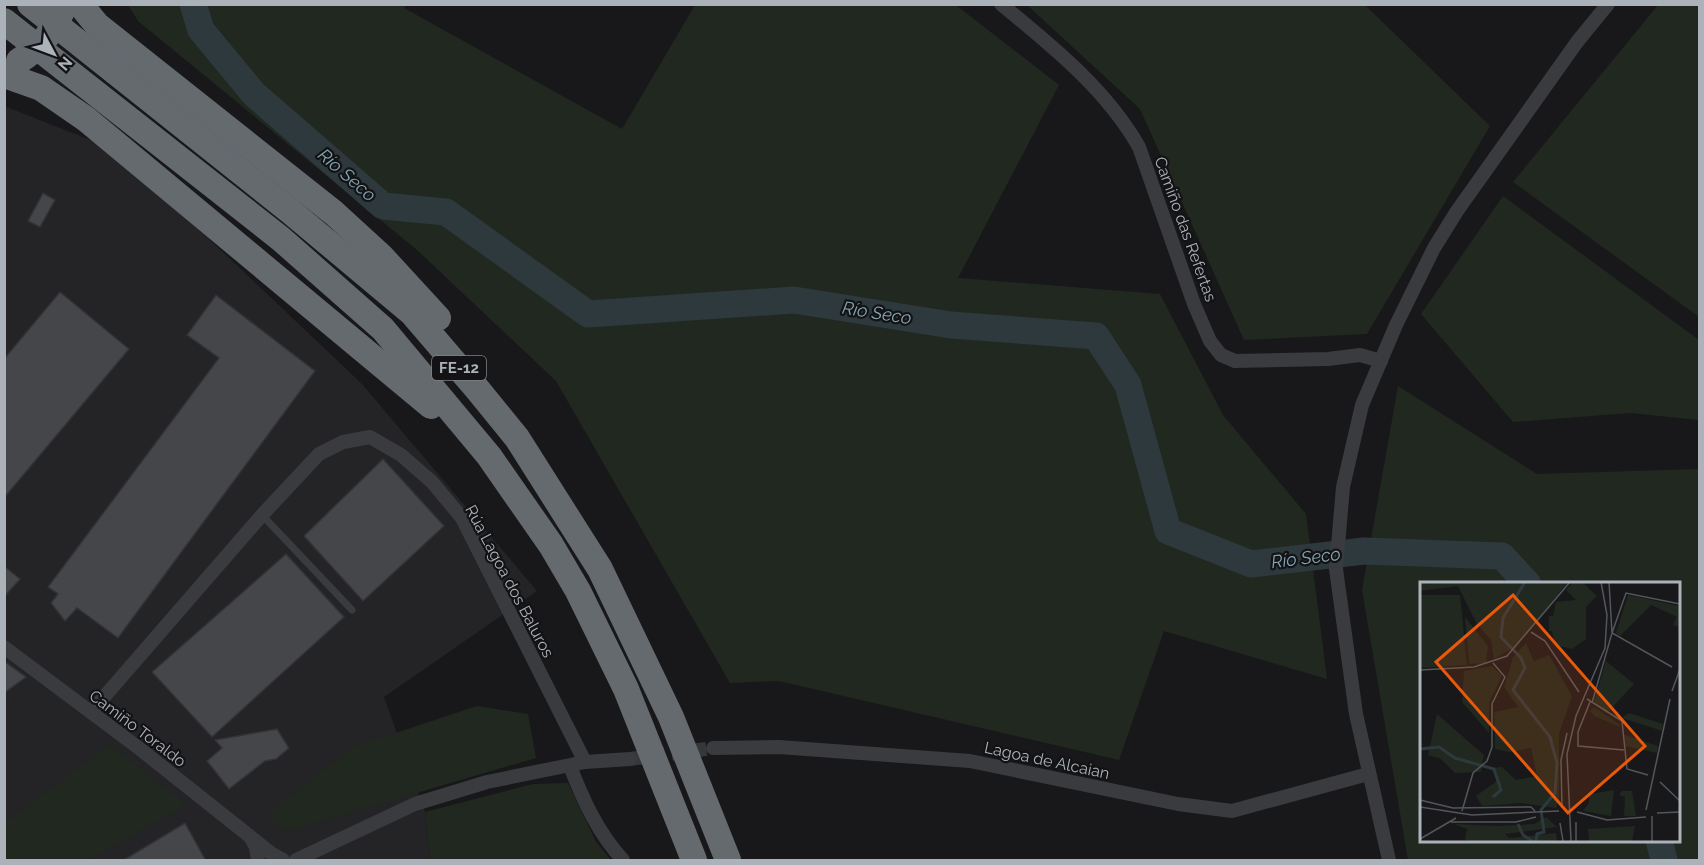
<svg xmlns="http://www.w3.org/2000/svg" width="1704" height="865" font-family="Raleway,sans-serif">
  <rect width="100%" height="100%" fill="#18181a"/>
  <!-- built -->
  <path fill="#242427" d="M4 106 98 143 207 237 362 384 537 591 384 697 425 812 430 860H5Z"/>
  <!-- green -->
  <g fill="#202820" fill-rule="evenodd">
    <path d="M128 5H406L404 8 622 129 695 5H956L1059 85 958 278 1160 294 1223 415 1306 514 1327 679 1164 631 1119 760 779 681 730 683 556 381 417 250 138 21Z"/>
    <path d="M1027 5H1365L1490 126 1367 334 1244 340 1140 109Z"/>
    <path d="M1658 5H1699V317L1513 182Z"/>
    <path d="M1503 196 1699 340V420L1630 413 1513 422 1421 314Z"/>
    <path d="M1398 386 1537 474 1699 469V860H1408L1362 590ZM1422 583H1678V840H1422Z"/>
    <path d="M477 706 528 714 536 758 287 831 267 815 351 748Z"/>
    <path d="M110 745 185 805 89 860H5V823Z"/>
    <path d="M568 783 596 842 611 860H430L425 812 533 784Z"/>
  </g>
  <g fill="none" stroke-linecap="round" stroke-linejoin="round">
    <!-- river -->
    <g stroke="#2e393d" stroke-width="27">
      <path d="M193 4 201 30 254 94 383 206 446 212 588 314 794 300 951 325 1096 336 1128 385 1168 531 1251 564 1364 551 1502 556 1527 583"/>
      <path d="M1659 840 1664 860"/>
    </g>
  </g>
  <!-- building -->
  <g fill="#45464a" stroke="#323336" stroke-width="1.5">
    <path d="M43 193 55 200 40 227 28 221Z"/>
    <path d="M60 292 129 349 4 498V359Z"/>
    <path d="M216 295 315 371 118 638 77 608 65 621 51 603 58 594 48 587 219 358 187 335Z"/>
    <path d="M383 459 444 526 363 601 304 536Z"/>
    <path d="M286 554 344 617 212 737 152 672Z"/>
    <path d="M4 566 20 579 4 597Z"/>
    <path d="M4 661 26 677 4 693Z"/>
    <path d="M277 729 289 748 276 759 265 761 229 789 207 761 222 748 215 740Z"/>
    <path d="M185 823 206 861H122Z"/>
  </g>
  <g fill="none" stroke-linecap="round" stroke-linejoin="round">
    <!-- street-tunnel -->
    <path stroke="#35373a" stroke-width="14" stroke-dasharray="14 7" stroke-linecap="butt" d="M630 759 713 748"/>
    <!-- lane -->
    <path stroke="#393b3f" stroke-width="7" d="M262 515 352 610"/>
    <!-- street -->
    <g stroke="#393b3f" stroke-width="14">
      <path d="M1001 4C1052 46 1106 89 1139 147L1194 304 1210 341 1221 355 1235 361 1328 359 1360 355 1381 361"/>
      <path d="M4 647 140 749 272 854 283 860"/>
      <path d="M91 712 262 515 319 454 343 442 370 437 401 455 432 482 462 518 585 762"/>
      <path d="M713 748 779 747 970 761 1178 804 1232 811 1368 774"/>
      <path d="M570 766C583 800 598 833 623 860"/>
      <path d="M251 838 256 847 258 860"/>
      <path d="M296 860 415 804 487 782 585 762 630 759"/>
      <path d="M1389 860 1356 714 1336 569 1343 487 1362 405 1396 325 1434 248 1457 211 1577 42 1608 4"/>
    </g>
    <!-- highway -->
    <g stroke="#656a6f" stroke-width="26">
      <path d="M30 4 290 211 412 313 478 390 517 438 600 569 671 717 728 860"/>
      <path d="M80 4 97 25 334 213 381 256 438 318"/>
      <path d="M4 21 281 239 383 329 489 456 551 545 578 591 626 689 694 860"/>
      <path d="M4 75 41 88 86 119 431 406"/>
    </g>
    <!-- highway-bridge -->
    <path stroke="#656a6f" stroke-width="26" d="M19 61C42 46 51 34 63 9"/>
  </g>
  <g text-anchor="middle" stroke-width="4.5" stroke-linejoin="round" paint-order="stroke">
    <!-- shield labels -->
    <rect fill="#131315" stroke="#7d8288" stroke-width="1.5" x="432" y="356" width="54" height="24" rx="4.5"/>
    <g font-size="15" font-weight="bold" fill="#abb2b9">
      <text x="459" y="373">FE-12</text>
    </g>
    <!-- street labels -->
    <g font-size="16" fill="#abb2b9" stroke="#131315">
      <text transform="translate(1186 229) rotate(70)" y="6">Camiño das Refertas</text>
      <text transform="translate(510 581) rotate(62)" y="6">Rúa Lagoa dos Baluros</text>
      <text transform="translate(138 728) rotate(37)" y="6">Camiño Toraldo</text>
      <text transform="translate(1047 760) rotate(12)" y="6">Lagoa de Alcaian</text>
    </g>
    <!-- water labels -->
    <g font-size="18" font-style="italic" fill="#83a5b2" stroke="#131315">
      <text transform="translate(347 175) rotate(41)" y="6">Río Seco</text>
      <text transform="translate(877 313) rotate(9)" y="6">Río Seco</text>
      <text transform="translate(1306 558) rotate(-7)" y="6">Río Seco</text>
    </g>
  </g>
  <!-- overview -->
  <g transform="translate(1420 582)">
    <rect width="260" height="260" fill="#18181a"/>
    <path d="M0 0H148L95 65 74 77 71 58 57 42 38 4 0 9ZM153 0H162L177 14 166 25V57L152 67 135 63 132 49H129V34H133L136 20 156 18 146 8ZM0 13H40L47 83 0 86ZM208 13 259 24V45L253 43 257 35 231 23 200 54 196 51ZM45 35 68 64 66 81 49 82ZM106 61 114 79 129 73 152 114 139 152V217L136 226 101 221 62 224 56 214 77 199 71 186 82 185 96 198 117 194 111 166 89 170 75 167 74 130 98 125 84 105 93 75ZM186 79 214 102 187 131 174 120ZM72 84 82 94 69 121V151L42 120 44 89ZM174 125 199 142 200 145 174 134 170 129ZM209 131 243 142 242 149 202 136ZM17 132 64 173 61 190 35 191 21 177 8 173ZM205 153 238 164 237 171 205 164ZM194 208 191 234 163 229 169 221V212ZM202 209H212L216 234H204L205 215 199 213ZM126 235 137 245 85 252 89 256 136 251 137 259H49L45 257 47 247 34 242 78 244 114 242ZM215 244 212 259H169L168 247Z" fill="#202820"/>
    <path fill="none" stroke="#2e393d" stroke-width="3" d="M105 0 83 36 81 55 101 76 105 86 93 108 130 155 137 181 135 211 121 228 124 250 117 252 116 259M0 167 19 165 35 176 74 187 81 208 73 215M98 242 103 253 112 259"/>
    <path fill="none" stroke="#53565a" stroke-width="1.5" d="M111 50 125 59 159 110M252 85 192 51 206 11 260 22M0 88 54 85 87 74 150 0M252 109 260 87M167 117 202 139 207 187 228 193M170 120 158 150V164L204 168M172 121 192 51 189 0M240 200 260 219M0 218 33 226 111 225 115 229M0 225 52 233 139 229M142 226 141 178 147 151M226 228 250 117M42 229 53 191 67 179 72 165V122L85 95 73 81M157 230 187 238 226 235M237 231 260 230M232 234V259M31 240H96L116 235M140 241 143 259M0 257 36 236M151 259 147 172 156 134 185 66 187 33 181 0M156 259V240"/>
    <path fill="#e8590c" fill-opacity="0.15" stroke="#e8590c" stroke-width="3" d="M93 13 225 164 148 231 16 80Z"/>
    <rect width="260" height="260" fill="none" stroke="#abb2b9" stroke-width="3"/>
  </g>
  <!-- border -->
  <rect width="1704" height="865" fill="none" stroke="#abb2b9" stroke-width="12"/>
  <!-- north arrow -->
  <g transform="translate(54 54) rotate(131)" stroke="#131315" stroke-width="4.5" paint-order="stroke">
  <path d="M0-4.5L10 22L0 15L-10 22Z" fill="#abb2b9"/>
  <text y="-9" font-size="16" font-weight="bold" text-anchor="middle" fill="#abb2b9">N</text>
  </g>
</svg>
